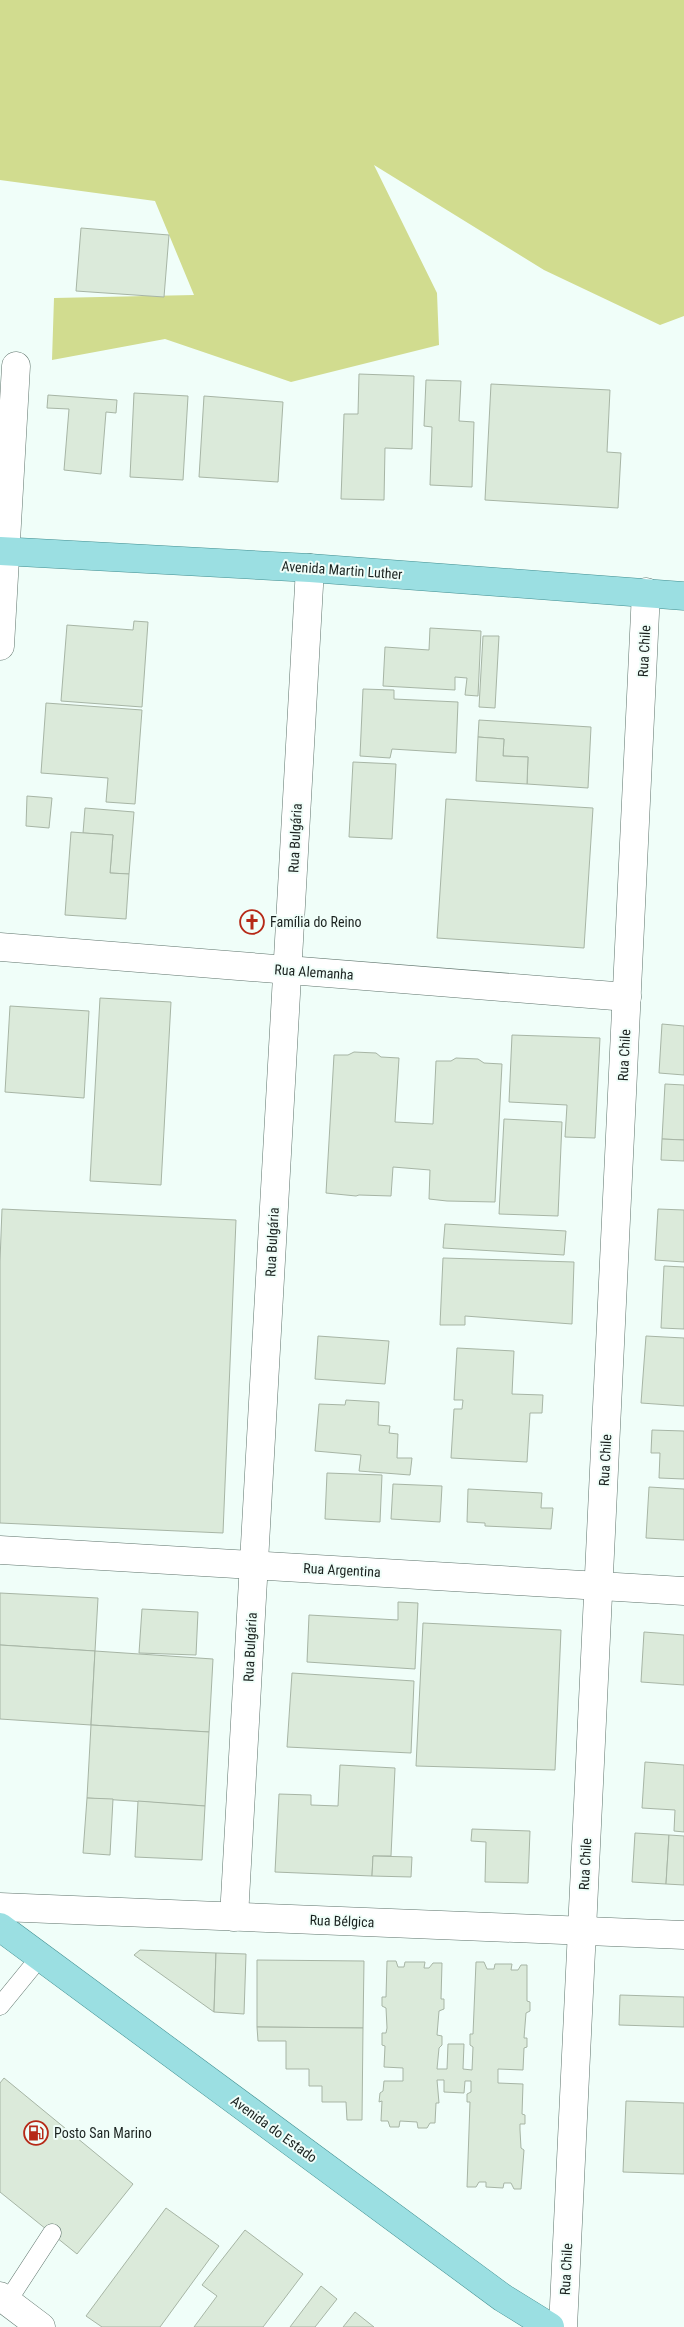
<svg xmlns="http://www.w3.org/2000/svg" width="684" height="2327" font-family="'Roboto Condensed',sans-serif">
  <rect width="100%" height="100%" fill="#f0fef9"/>
  <!-- green -->
  <path fill="#d1dc8f" d="M0 0H684V316L660 325 544 270 374 165 437 293 439 345 291 382 165 339 52 360 54 298 194 295 155 201 0 180Z"/>
  <!-- building -->
  <g fill="#dbeada" stroke="#a7b5a5">
    <path d="M81 228 169 235 164 297 76 291Z"/>
    <path d="M359 374 414 376 412 449 385 448 384 500 341 499 344 414H358Z"/>
    <path d="M426 380 461 381 459 421 474 422 472 487 430 485 432 427 424 426Z"/>
    <path d="M491 384 610 390 607 452 621 453 618 508 485 500Z"/>
    <path d="M134 393 188 396 183 480 130 477Z"/>
    <path d="M48 395 117 400 116 413 106 412 101 474 64 470 69 409 47 408Z"/>
    <path d="M204 396 283 402 278 482 199 477Z"/>
    <path d="M134 621 148 622 142 707 61 701 67 625 133 630Z"/>
    <path d="M430 628 481 631 478 696 465 695 467 678 455 677V690L383 686 385 647 429 650Z"/>
    <path d="M483 636H499L495 708 479 707Z"/>
    <path d="M363 689 394 690V699L458 702 456 753 392 749 390 758 360 756Z"/>
    <path d="M46 703 142 710 135 804 106 802 108 778 41 773Z"/>
    <path d="M479 720 591 727 588 788 527 784 528 757 503 756 504 739 478 737Z"/>
    <path d="M478 737 504 739 503 756 528 757 527 784 476 781Z"/>
    <path d="M353 762 396 764 392 839 349 837Z"/>
    <path d="M27 796 52 798 49 828 26 826Z"/>
    <path d="M446 799 593 808 584 948 437 938Z"/>
    <path d="M85 808 134 812 129 874 110 873 113 835 83 833Z"/>
    <path d="M71 832 113 835 110 873 129 874 126 919 65 915Z"/>
    <path d="M100 998 171 1002 161 1185 90 1181Z"/>
    <path d="M10 1006 89 1011 84 1098 5 1092Z"/>
    <path d="M662 1024 684 1026V1075L659 1073Z"/>
    <path d="M512 1035 600 1038 595 1138 565 1137 567 1105 509 1102Z"/>
    <path d="M354 1052 376 1053 381 1057 399 1058 395 1122 433 1124 436 1061H451L456 1058 478 1059 484 1063 502 1064 495 1202 447 1201 429 1199 430 1170 393 1167 391 1196 359 1195 356 1196 326 1193 334 1055H348Z"/>
    <path d="M665 1084 684 1085V1140L662 1139Z"/>
    <path d="M504 1119 562 1122 558 1216 499 1214Z"/>
    <path d="M662 1139 684 1140V1161L661 1160Z"/>
    <path d="M2 1209 236 1220 223 1533 0 1523V1261Z"/>
    <path d="M658 1209 684 1210V1262L655 1260Z"/>
    <path d="M445 1224 566 1231 564 1255 443 1248Z"/>
    <path d="M443 1258 574 1262 572 1324 465 1316V1325H440Z"/>
    <path d="M664 1266 684 1267V1329L661 1328Z"/>
    <path d="M318 1336 389 1341 385 1384 315 1379Z"/>
    <path d="M646 1336 684 1338V1406L641 1403Z"/>
    <path d="M457 1348 514 1351 512 1394 543 1395 542 1413H530L527 1462 451 1458 454 1409H462L463 1400H454Z"/>
    <path d="M346 1400 379 1402 378 1425 390 1426 389 1433 398 1434 397 1458H412L410 1475 359 1471 361 1455 315 1451 319 1404 345 1405Z"/>
    <path d="M652 1430 684 1431V1479L659 1478 660 1453H651Z"/>
    <path d="M327 1473 382 1475 380 1522 325 1519Z"/>
    <path d="M393 1484 442 1486 440 1522 391 1519Z"/>
    <path d="M649 1487 684 1489V1540L646 1538Z"/>
    <path d="M468 1489 542 1493 541 1508H553L551 1529 485 1526V1523L467 1522Z"/>
    <path d="M0 1593 98 1598 95 1651 0 1645Z"/>
    <path d="M398 1602 418 1603 415 1669 307 1662 309 1615 398 1620Z"/>
    <path d="M142 1609 198 1612 196 1655 139 1653Z"/>
    <path d="M423 1623 561 1630 555 1770 416 1766Z"/>
    <path d="M644 1632 684 1635V1685L641 1682Z"/>
    <path d="M0 1645 95 1651 91 1725 0 1719Z"/>
    <path d="M95 1651 213 1659 209 1732 91 1725Z"/>
    <path d="M292 1673 414 1681 411 1753 287 1747Z"/>
    <path d="M91 1725 209 1732 205 1806 87 1798Z"/>
    <path d="M645 1762 684 1765V1832L674 1831 675 1810 642 1808Z"/>
    <path d="M340 1765 395 1768 391 1856H373L372 1876 275 1872 279 1794 311 1795V1805L338 1806Z"/>
    <path d="M87 1798 113 1799 110 1855 83 1853Z"/>
    <path d="M138 1801 205 1806 202 1860 135 1857Z"/>
    <path d="M472 1829 530 1831 528 1883 485 1882 486 1842 471 1841Z"/>
    <path d="M635 1833 669 1835 666 1884 632 1882Z"/>
    <path d="M669 1835 684 1836V1885L666 1884Z"/>
    <path d="M373 1856 412 1857 411 1877 372 1876Z"/>
    <path d="M140 1950 216 1953 214 2012 134 1955Z"/>
    <path d="M216 1953 246 1954 244 2014 214 2012Z"/>
    <path d="M257 1960 364 1961 363 2028 257 2027Z"/>
    <path d="M387 1961H396L398 1967H404L405 1962H425L424 1968H429L433 1963H442L441 1999H444V2009L439 2011 437 2035 442 2036V2045L439 2048 437 2069H447L448 2044H464L463 2069 472 2070 473 2047 470 2045V2034H473L476 1962H484L487 1969H494L495 1964H512L511 1970H518L521 1965H527V2001L530 2002V2011L526 2013 524 2038H527V2047L524 2048 523 2070 498 2069V2083L523 2084 522 2114 525 2115V2124H520V2130L521 2148 524 2150 521 2189H514L511 2183H504L503 2188 486 2187V2182H479L476 2187H467L470 2102H467V2094L471 2092V2081H465L464 2093 444 2092V2080H437L439 2103H436L435 2123H430L427 2128H418L417 2122 400 2121 399 2127H390L388 2121H381L382 2101 379 2102 380 2093 383 2091 384 2081H403V2068L384 2067 385 2046 382 2045V2033H386L387 2028 386 2008 382 2006V1997H386Z"/>
    <path d="M620 1995 684 1997V2027L619 2025Z"/>
    <path d="M257 2027 363 2028 362 2120H347L346 2102H322V2086H309V2069H286V2041H258Z"/>
    <path d="M4 2078 133 2184 77 2254 0 2192V2083Z"/>
    <path d="M626 2101 684 2103V2174L623 2172Z"/>
    <path d="M166 2208 219 2246 160 2327H102L86 2316Z"/>
    <path d="M245 2230 303 2274 263 2327H194L217 2296 202 2285Z"/>
    <path d="M321 2286 337 2299 315 2327H290Z"/>
    <path d="M355 2312 374 2327H343Z"/>
  </g>
  <g fill="none" stroke-linecap="round" stroke-linejoin="round">
    <!-- lane casing -->
    <g stroke="#5f746c" stroke-width="19">
      <g id="lane">
        <path d="M0 2006 40 1957"/>
        <path d="M7 2302 52 2233"/>
      </g>
    </g>
    <!-- street casing -->
    <g stroke="#5f746c" stroke-width="29">
      <g id="street">
        <path d="M0 646 16 366"/>
        <path d="M0 947 627 997"/>
        <path d="M0 1550 684 1591"/>
        <path d="M234 1917 310 568"/>
        <path d="M563 2327 646 592"/>
      </g>
    </g>
    <!-- secondary casing -->
    <g stroke="#5f746c" stroke-width="29">
      <g id="secondary">
        <path d="M0 1907 684 1935"/>
        <path d="M0 2296 41 2327"/>
      </g>
    </g>
    <!-- primary casing -->
    <g stroke="#438f91" stroke-width="29">
      <g id="primary">
        <path d="M0 551 310 568 684 596"/>
        <path d="M0 1927 503 2298 550 2327"/>
      </g>
    </g>
    <!-- lane -->
    <use href="#lane" stroke="#fff" stroke-width="18"/>
    <!-- street -->
    <use href="#street" stroke="#fff" stroke-width="28"/>
    <!-- secondary -->
    <use href="#secondary" stroke="#fff" stroke-width="28"/>
    <!-- primary -->
    <use href="#primary" stroke="#9bdfe2" stroke-width="28"/>
  </g>
  <!-- icons -->
  <defs>
    <g id="church-ring" transform="scale(1.25)"><circle r="9.5" fill="#f0fef9" stroke="#b62917" stroke-width="1.5"/><path d="M-1.2-6h2.4v3.5h3.3v2.4h-3.3V6h-2.4V-.1h-3.3v-2.4h3.3Z" fill="#b62917"/></g>
    <g id="fuel-ring" transform="scale(1.25)"><circle r="9.5" fill="#f0fef9" stroke="#b62917" stroke-width="1.5"/><path d="M-5.5-6h7V0h2V4h1.3V-2.5L3-4.5l.8-.8L6-3V5H2.5V1h-1V6h-7ZM-4.2-4.7v3.2H.2V-4.7Z" fill="#b62917"/></g>
  </defs>
  <g fill-rule="evenodd">
    <use href="#church-ring" x="252" y="922"/>
    <use href="#fuel-ring" x="36" y="2133"/>
  </g>
  <g text-anchor="middle" stroke-width="4" stroke-linejoin="round" paint-order="stroke">
    <!-- street labels -->
    <g font-size="14" fill="#1b2320" stroke="#f0fef9">
      <text transform="translate(342 570) rotate(4)" y="5">Avenida Martin Luther</text>
      <text transform="translate(644 651) rotate(-87)" y="5">Rua Chile</text>
      <text transform="translate(295 838) rotate(-87)" y="5">Rua Bulgária</text>
      <text transform="translate(314 972) rotate(4)" y="5">Rua Alemanha</text>
      <text transform="translate(624 1055) rotate(-87)" y="5">Rua Chile</text>
      <text transform="translate(272 1242) rotate(-87)" y="5">Rua Bulgária</text>
      <text transform="translate(605 1460) rotate(-87)" y="5">Rua Chile</text>
      <text transform="translate(342 1570) rotate(3)" y="5">Rua Argentina</text>
      <text transform="translate(250 1647) rotate(-87)" y="5">Rua Bulgária</text>
      <text transform="translate(585 1864) rotate(-87)" y="5">Rua Chile</text>
      <text transform="translate(342 1921) rotate(2)" y="5">Rua Bélgica</text>
      <text transform="translate(274 2129) rotate(36)" y="5">Avenida do Estado</text>
      <text transform="translate(566 2269) rotate(-87)" y="5">Rua Chile</text>
    </g>
    <!-- poi labels -->
    <g font-size="14" fill="#1b2320" stroke="#f0fef9" text-anchor="start">
      <text x="270" y="927">Família do Reino</text>
      <text x="54" y="2138">Posto San Marino</text>
    </g>
  </g>
</svg>
